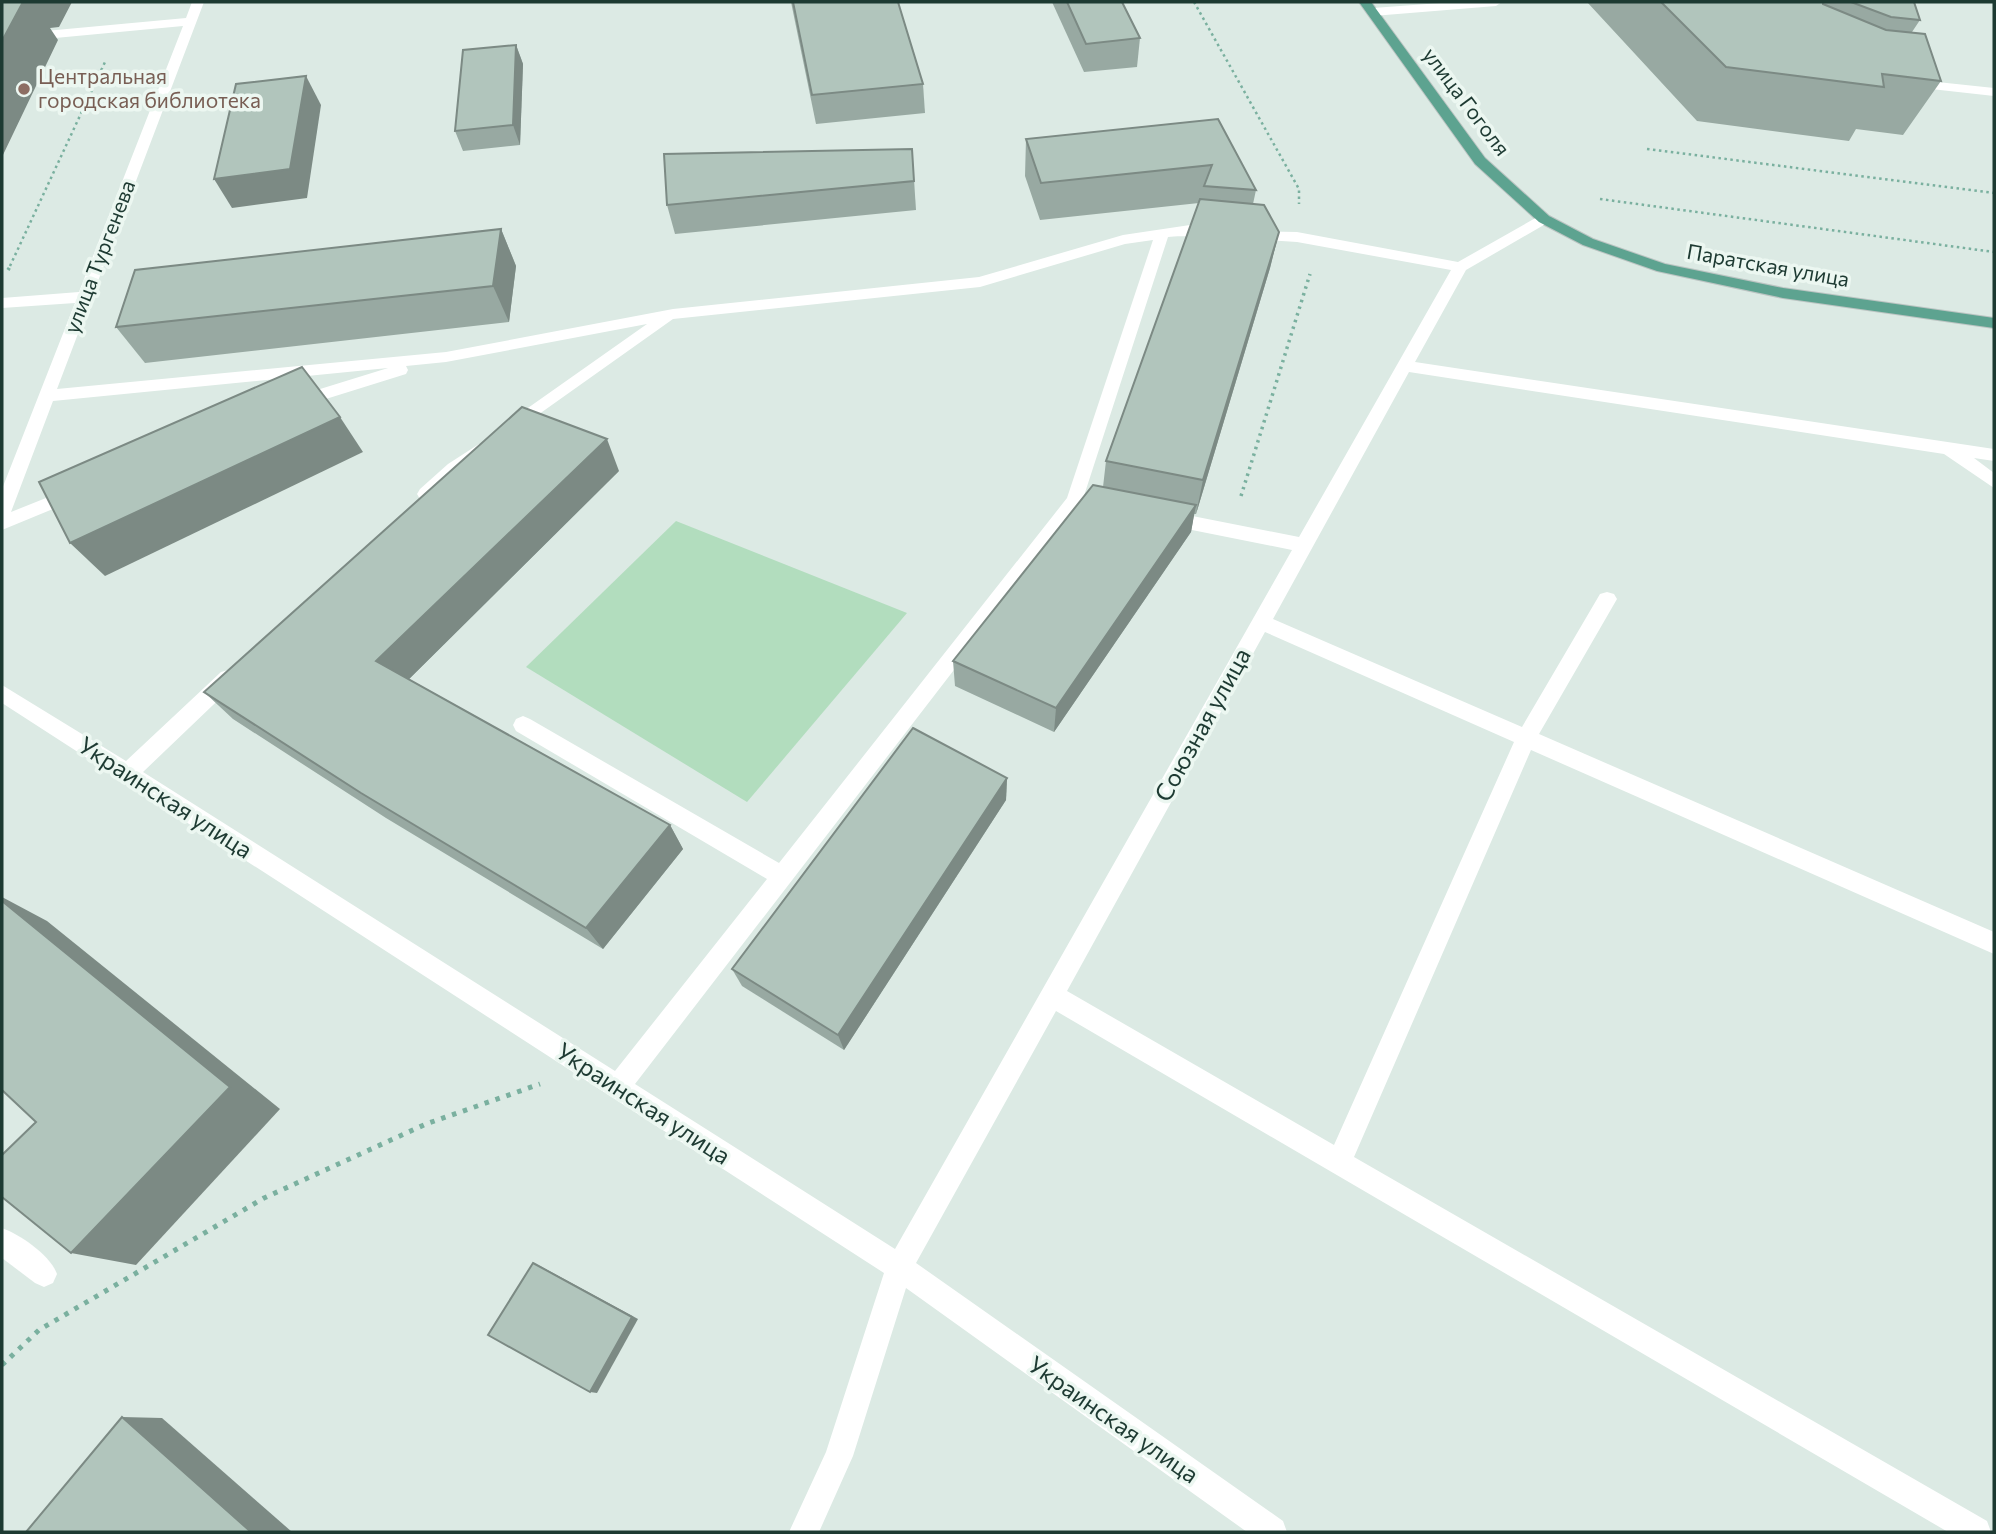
<svg xmlns="http://www.w3.org/2000/svg" width="1996" height="1534" font-family="Commissioner,sans-serif">
  <rect width="100%" height="100%" fill="#dceae4"/>
  <!-- green -->
  <path fill="#b2ddbe" d="M676 521 907 613 747 802 526 667Z"/>
  <g fill="none" stroke-linecap="round" stroke-linejoin="round">
    <!-- major casing -->
    <g stroke="#bbc4c2" stroke-width="2">
      <path id="major" d="M1359 2H1371L1485 158 1549 216 1593 239 1665 264 1783 288 1994 318V328L1783 298 1657 271 1583 245 1539 222 1475 164Z"/>
    </g>
    <!-- path-far2 -->
    <g stroke="#7ab09f" stroke-width="2.5" stroke-dasharray="2.5 3.5" stroke-linecap="butt">
      <path d="M1194 2 1299 189V204"/>
      <path d="M1647 149 1994 193"/>
      <path d="M1600 199 1994 252"/>
      <path d="M10 266 105 62"/>
    </g>
    <!-- path-far1 -->
    <g stroke="#7ab09f" stroke-width="3.5" stroke-dasharray="2.5 4.5" stroke-linecap="butt">
      <path d="M8 270 11 265"/>
      <path d="M1241 496 1310 274"/>
    </g>
    <!-- path -->
    <path stroke="#7ab09f" stroke-width="5" stroke-dasharray="4.5 7" stroke-linecap="butt" d="M2 1365 39 1330 264 1198 426 1124 540 1084"/>
    <!-- minor -->
    <g fill="#fff" fill-rule="evenodd">
      <path d="M192 2H204L57 389 446 352 673 309 979 277 1123 235 1190 225 1216 227 1223 231C1215 238 1182 235 1168 237L1081 505 635 1084 895 1249 1292 550 1167 525 1161 523 1158 518 1161 513 1167 511 1299 537 1451 270 1297 242 1252 239 1247 237 1245 234 1247 231 1297 232 1458 262 1539 216H1549L1551 219 1549 222 1466 270 1415 362 1994 449V461L1974 458 1994 473V488L1944 454 1409 372 1273 619 1522 727 1600 594 1607 592 1614 594 1617 599 1539 734 1994 932V954L1531 750 1354 1157 1987 1521 1991 1532H1948L1056 1011 916 1263 1283 1521 1287 1532H1247L906 1288 853 1456 819 1532H789L826 1452 884 1273 2 703V685L126 761 221 672 228 670 235 672 238 678 235 684 143 772 615 1071 767 879 516 731 513 725 516 719 523 716 530 719 779 863 1067 498 1153 240 1125 244 980 287 673 319 511 434 502 428 505 424 647 324 446 362 406 366 408 370 406 374 297 408 289 402 291 398 388 368 53 401 11 512 76 486 82 487 85 492 82 497 2 530V489L75 303 2 308V298L79 292 183 26 2 43V35L186 18ZM1265 632 1514 742 1334 1145 1067 991Z"/>
      <path d="M1454 2H1502L1496 6 1373 16 1367 12 1373 8Z"/>
      <path d="M1909 79 1994 88V96L1904 86V80Z"/>
      <path d="M479 444 488 450 485 454 460 472 432 499H420L417 494 420 489 448 464Z"/>
      <path d="M2 1228C21 1235 50 1255 57 1274L53 1283 44 1287 35 1283 2 1258Z"/>
    </g>
    <!-- major -->
    <use href="#major" fill="#5da390" fill-rule="evenodd"/>
  </g>
  <!-- wall -->
  <g fill="#98a9a2">
    <path d="M791 2H898L923 84 925 113 816 124Z"/>
    <path d="M1052 2H1122L1140 38 1137 67 1084 72Z"/>
    <path d="M1587 2H1914L1920 20 1912 32 1941 81 1903 135 1856 129 1849 141 1697 121Z"/>
    <path d="M516 45 523 64 520 145 463 151 455 131Z"/>
    <path d="M1218 119 1256 190 1253 204 1279 232 1270 268 1196 514H1194L1191 532 1054 732 955 686 953 661 1103 487 1106 461 1199 203 1040 220 1025 176 1026 139Z"/>
    <path d="M912 149 916 210 675 234 667 205Z"/>
    <path d="M501 229 516 266 509 322 145 363 116 327Z"/>
    <path d="M619 471 409 679 670 825 683 849 603 949 386 818 233 719 204 692Z"/>
    <path d="M1007 778 1006 800 844 1050 742 986 732 969Z"/>
  </g>
  <!-- shaded-wall -->
  <g fill="#7c8a84">
    <path d="M2 2H72L59 27 50 28 58 40 2 157Z"/>
    <path d="M516 45 523 64 520 145 513 125Z"/>
    <path d="M306 76 321 105 307 198 232 208 214 179Z"/>
    <path d="M501 229 516 266 509 322 493 286Z"/>
    <path d="M1279 232 1270 268 1196 514 1203 480Z"/>
    <path d="M340 417 363 452 105 576 70 543Z"/>
    <path d="M607 439 619 471 399 689 376 661Z"/>
    <path d="M1196 505 1191 532 1054 732 1056 708Z"/>
    <path d="M1007 778 1006 800 844 1050 838 1035Z"/>
    <path d="M670 825 683 849 603 949 586 928Z"/>
    <path d="M2 897 47 921 280 1109 136 1265 71 1253Z"/>
    <path d="M533 1263 540 1266 638 1319 597 1393 590 1392Z"/>
    <path d="M122 1417 162 1418 292 1532H251Z"/>
  </g>
  <!-- building -->
  <g fill="#b1c5bc" stroke="#7c8a84" stroke-width="2">
    <path d="M2 2H23L2 41Z"/>
    <path d="M793 2H898L923 84 812 95Z"/>
    <path d="M1067 2H1122L1140 38 1086 44Z"/>
    <path d="M1661 2H1823V4L1886 30 1925 34 1941 81 1882 74 1884 87 1726 67Z"/>
    <path d="M1851 2H1914L1920 20 1891 17Z"/>
    <path d="M516 45 513 125 455 131 463 50Z"/>
    <path d="M306 76 290 169 214 179 236 84Z"/>
    <path d="M1218 119 1256 190 1204 186 1212 165 1041 183 1026 139Z"/>
    <path d="M912 149 914 181 667 205 664 154Z"/>
    <path d="M1200 199 1264 205 1279 232 1203 480 1106 461Z"/>
    <path d="M501 229 493 286 116 327 135 270Z"/>
    <path d="M302 367 340 417 70 543 39 482Z"/>
    <path d="M522 407 607 439 376 661 670 825 586 928 361 793 204 692Z"/>
    <path d="M1093 485 1196 505 1056 708 953 661Z"/>
    <path d="M913 728 1007 778 838 1035 732 969Z"/>
    <path d="M2 901 230 1087 71 1253 2 1197V1155L36 1122 2 1090Z"/>
    <path d="M533 1263 632 1317 590 1392 488 1335Z"/>
    <path d="M122 1417 251 1532H26Z"/>
  </g>
  <!-- markers -->
  <circle fill="#8d6e63" stroke="#ecf7f1" stroke-width="2.5" cx="24" cy="89" r="7"/>
  <g text-anchor="middle" stroke-width="7" stroke-linejoin="round" paint-order="stroke">
    <!-- far-education labels -->
    <g font-size="21" fill="#785e54" stroke="#ecf7f1" text-anchor="start">
      <text x="38" y="84">Центральная<tspan x="38" dy="24">городская библиотека</tspan></text>
    </g>
    <!-- far-street labels -->
    <g font-size="21" fill="#1d3a32" stroke="#ecf7f1">
      <text transform="translate(1466 102) rotate(53)" y="7">улица Гоголя</text>
      <text transform="translate(100 257) rotate(-69)" y="7">улица Тургенева</text>
      <text transform="translate(1768 266) rotate(10)" y="7">Паратская улица</text>
    </g>
    <!-- street labels -->
    <g font-size="24" fill="#1d3a32" stroke="#ecf7f1">
      <text transform="translate(1203 725) rotate(-61)" y="8">Союзная улица</text>
      <text transform="translate(165 798) rotate(33)" y="8">Украинская улица</text>
      <text transform="translate(643 1104) rotate(33)" y="8">Украинская улица</text>
      <text transform="translate(1113 1420) rotate(35)" y="8">Украинская улица</text>
    </g>
  </g>
  <!-- border -->
  <rect width="1996" height="1534" fill="none" stroke="#1d3a32" stroke-width="7"/>
</svg>
